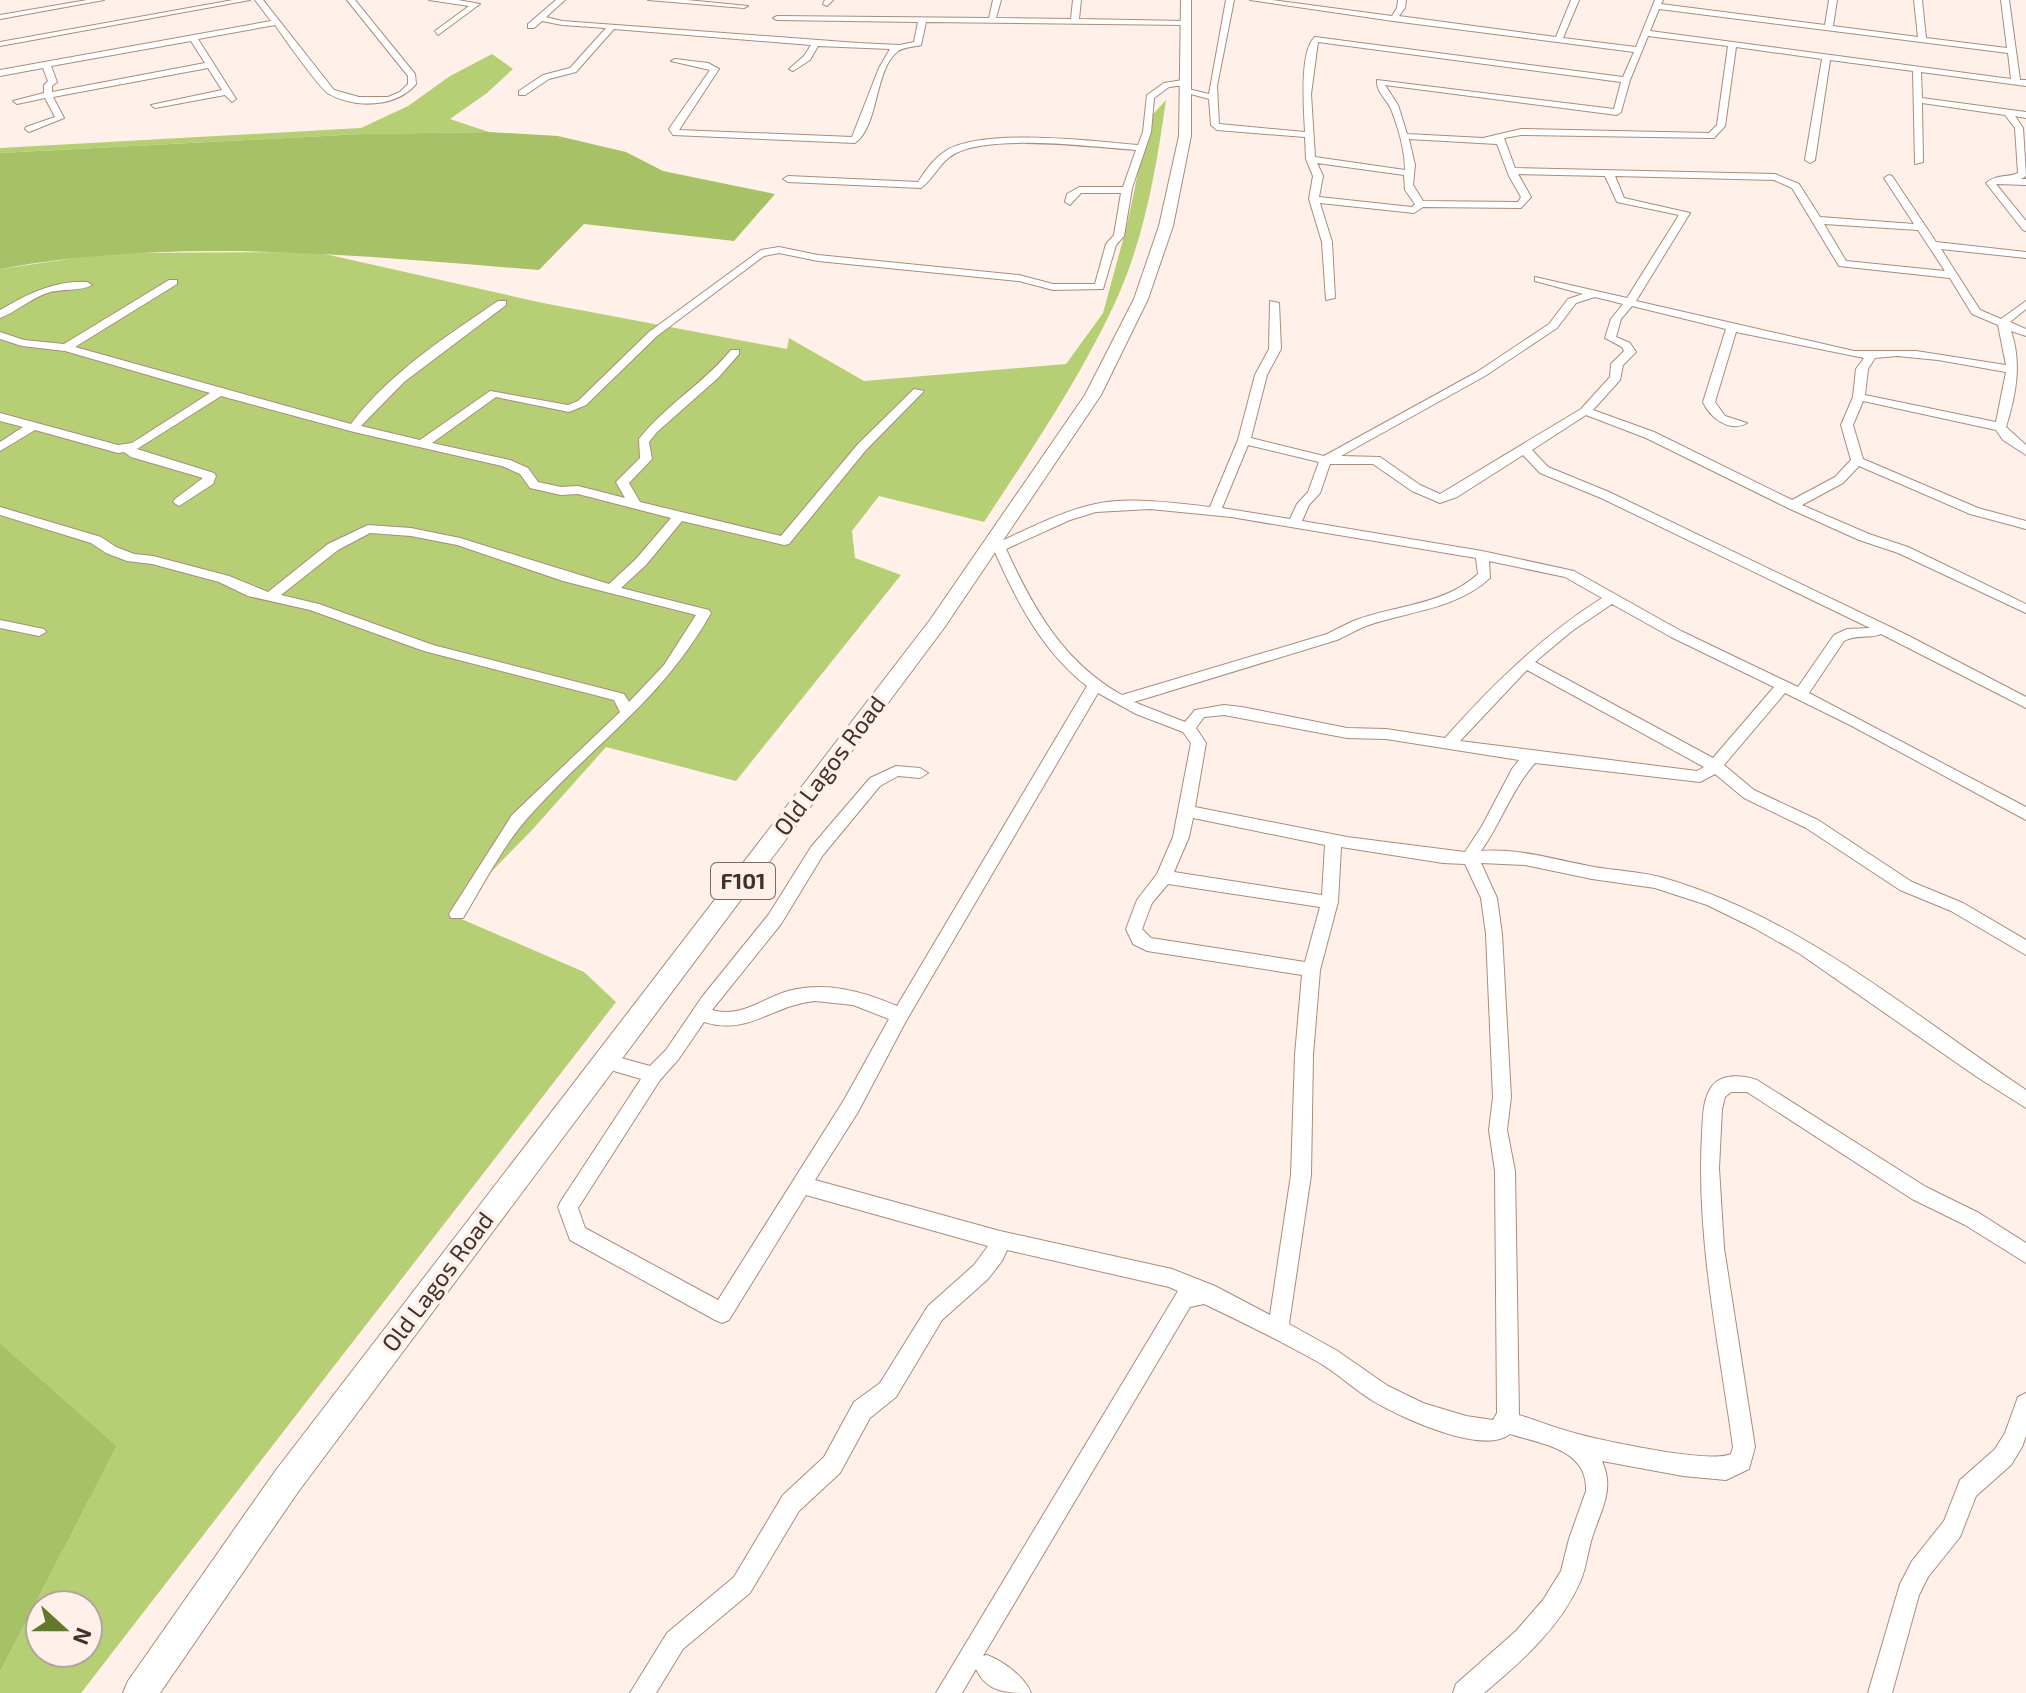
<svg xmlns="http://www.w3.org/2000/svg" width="2026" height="1693" font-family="'Exo 2',sans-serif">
  <rect width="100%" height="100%" fill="#fff1ea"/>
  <!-- green -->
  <g fill="#b6cf75" fill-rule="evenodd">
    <path d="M492 54 513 69 487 93 450 119 489 132 362 134 0 153V148L361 128 408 106 450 76Z"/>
    <path d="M1166 100C1156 170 1144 242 1113 307 1077 383 1030 452 984 522L879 496 852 531 855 558 901 575 736 781 606 747 533 829 450 914 584 972 616 1002 81 1693H0V1672L117 1446 0 1343V269L110 253 316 252 543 303 787 349 789 338 864 381 1066 364 1103 313 1127 225 1143 149 1144 124ZM40 1605H88V1653H40Z"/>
  </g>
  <!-- forest -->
  <g fill="#a7c166">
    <path d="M489 132 558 136 626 152 663 171 775 194 734 241 584 224 539 270C360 256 178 236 0 269V153L362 134Z"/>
    <path d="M0 1343 117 1446 0 1672Z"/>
  </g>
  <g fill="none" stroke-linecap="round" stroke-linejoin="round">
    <!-- minor casing -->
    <g stroke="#ab8b7b" stroke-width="2">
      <g id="minor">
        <path d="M87 0H104L0 19V15Z"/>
        <path d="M233 0H250L0 46V42Z"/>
        <path d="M255 0H263L334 90 359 97H388L400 92 408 84V76L347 0H355L415 74 416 84C397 107 356 109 329 94 320 89 284 38 275 25L198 39 236 99 232 102 225 95 155 108 151 105 222 90 208 68 53 97 64 118 29 132 25 129 26 127 55 117 45 98 17 104 13 101 44 93V85L48 81 43 68 0 76V70L271 21ZM191 41 205 63 52 92V86L57 82 51 66Z"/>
        <path d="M429 0H458L480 4 438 35 435 31 469 6Z"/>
        <path d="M556 0H565L546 17 562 21 858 43 900 45 914 42 918 22 777 20 773 18 777 16 989 18 993 0H1001L996 18 1071 19 1073 0H1081L1079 19 1185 21 1189 23 1185 25 926 22 921 45C913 47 903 47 897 52 874 71 879 126 855 143L673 135 669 129 710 70 671 61 675 59 708 63 719 69 679 130 852 137 879 68 890 49 818 46 810 60 793 71 789 69 804 56 811 45 614 29 576 72 549 79 525 95H519V91L543 75 570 68 606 28 562 25 542 21 534 28H528V24Z"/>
        <path d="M648 0H687L748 6 744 8Z"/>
        <path d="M825 0H833L827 6 823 4Z"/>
        <path d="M1226 0H1234L1217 86 1219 124 1305 132C1304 110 1299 50 1315 37L1623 77 1634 52 1393 21 1250 0H1272L1392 16 1397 8 1398 0H1406L1405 8 1399 16 1556 37 1571 0H1579L1563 38 1636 47 1655 0H1663L1661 4 1825 25 1829 0H1837L1833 26 1918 37 1914 0H1922L1926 38 2007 48 2001 0H2009L2020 80H2026V86L1921 72 1922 98 2026 112V118L2015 116 2023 128 2026 176 2021 179H2026V185L1996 184 2026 221V231L2023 230 1986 183C1996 174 2007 178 2018 173L2015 128 2005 115 1922 103 1923 162 1915 164 1913 71 1830 60 1815 160 1810 163 1805 160 1822 59 1736 47 1725 126 1714 138 1521 135 1504 138 1515 168 1775 174 1799 184 1820 217 1914 224 1884 178 1889 175 1892 176 1936 242 2026 252V258L1941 249 1980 310 2001 319 2026 301V309L2010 322 2026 329V336L2011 331C2022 363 2016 395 2006 427L2026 445V455L2003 440 1996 430 1863 401 1853 425 1863 459 1978 508 2026 521V529L1970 514 1859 466 1843 483 1802 505 1869 534 1908 547 2026 604V613L1898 553 1859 540 1788 508 1646 438 1586 415 1532 450 1548 467 1609 492 1907 635 2026 697V708L1881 634C1870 639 1855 634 1844 641L1809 693 2026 807V820L1850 725 1785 693 1724 765 1754 790 1818 820 1912 882 1963 903 2026 940V955L1951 911 1900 890 1806 828 1744 798 1715 774 1700 782 1535 763C1512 789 1501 823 1481 851 1518 848 1553 859 1589 866 1615 871 1641 871 1667 879 1802 919 1911 1013 2026 1090V1108L1977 1077 1800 954 1754 928 1707 905 1655 888 1592 879 1525 865 1481 863 1497 898 1502 934 1511 1097 1507 1130 1515 1171 1519 1415C1538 1421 1558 1429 1578 1434 1604 1441 1712 1464 1731 1454L1733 1447C1719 1343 1696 1240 1702 1134 1703 1119 1702 1100 1712 1086 1722 1073 1743 1075 1757 1080L1926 1187 1979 1213 2026 1243V1263L1965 1225 1912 1199 1747 1092H1731L1725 1097 1722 1109 1719 1168 1724 1248 1755 1447 1749 1469 1726 1480 1683 1476 1602 1461C1614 1488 1603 1506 1594 1532 1588 1548 1587 1565 1581 1580 1561 1627 1522 1661 1484 1693H1453L1456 1684 1516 1631 1543 1600 1561 1571 1569 1539 1586 1491C1588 1449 1541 1444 1510 1434 1483 1456 1400 1417 1373 1401 1354 1389 1337 1373 1318 1362 1281 1341 1242 1322 1204 1304L1190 1307 983 1656 987 1655C1003 1661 1025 1677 1031 1693 1008 1693 987 1693 976 1669L962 1693H936L1178 1291 1169 1287 1007 1250 1002 1261 988 1279 942 1320 896 1397 870 1418 840 1473 799 1511 750 1593 683 1649 656 1693H630L667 1633 734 1577 783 1495 824 1457 854 1402 880 1383 928 1306 974 1265 988 1246 806 1195 729 1320 722 1323 715 1320 570 1240 558 1207 561 1201 641 1079 597 1066 594 1061 597 1056 603 1053 650 1066 666 1050 702 997 769 914 811 847 870 778 896 766 920 768 928 773 920 778 898 776 880 786 823 855 781 924 712 1010C742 1018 761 999 788 991 826 981 862 991 897 1006L1087 686C1042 651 1017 602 994 550L982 546 989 542 997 543C1028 529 1058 513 1091 505 1129 496 1172 503 1210 507L1238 440 1255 375 1269 349 1270 301 1279 303 1281 349 1267 375 1251 438 1324 456 1477 372 1549 324 1568 299 1583 294 1535 281V277L1627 298 1679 215 1617 202 1605 176 1518 174 1531 197 1521 208 1423 207 1414 213 1320 203 1332 242 1335 298 1326 300 1322 242 1309 199 1313 176 1306 159 1305 137 1217 130 1211 125 1209 99 1180 91 1184 88 1209 94ZM1659 9 2008 53 2011 79 1650 31ZM1648 36 1728 46 1717 125 1709 133 1521 129 1483 138 1407 134 1398 105 1385 85 1617 115 1621 112 1630 80ZM1318 42 1621 82 1614 109 1377 80C1376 92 1386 98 1391 109 1398 127 1405 150 1405 170L1315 157 1311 94ZM1409 139 1497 144 1509 176 1521 197 1518 202 1423 201 1413 185 1415 165ZM1317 163 1404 175 1405 190 1415 204 1412 207 1319 197 1323 176ZM1615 176 1774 180 1792 188 1839 266 1950 278 1972 314 1998 325 2006 365 1916 351H1854L1636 301 1690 213 1624 198ZM1824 224 1918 230 1945 271 1846 261ZM1595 297 1623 304 1611 319 1605 338 1622 347 1624 351 1611 364 1610 377 1581 409 1440 494 1420 485 1380 457 1341 456 1485 376 1557 328 1576 303ZM1632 306 1726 329 1703 402C1710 418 1730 433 1747 423L1725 416 1715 402 1736 332 1864 358 1856 369 1853 397 1841 425 1851 460 1835 477 1792 500 1654 432 1593 410 1620 380 1623 365 1636 352 1630 343 1616 337 1621 319ZM1897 356 1938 360 2006 372 1996 422 1865 395 1868 369 1875 358ZM1248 445 1319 462 1308 492 1297 504 1290 519 1222 508ZM1523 455 1540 473 1601 498 1870 628 1847 629 1834 635 1798 687 1681 631 1574 571 1482 551 1302 521 1309 505 1320 493 1330 464H1373L1412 491 1440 503 1457 497ZM1150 509 1231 517 1476 558 1478 574C1444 605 1397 605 1356 620 1346 624 1337 629 1327 634L1122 695C1063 662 1033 608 1006 549L1070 520 1096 512ZM1489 561 1565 577 1602 598C1542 636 1492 685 1445 738L1386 729 1347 728 1242 707 1224 705 1195 710 1185 722 1134 702 1337 640C1346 636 1356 630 1366 626 1408 611 1455 610 1490 578ZM1612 604 1671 637 1774 687 1713 758 1535 662 1572 631ZM1527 670 1704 767 1697 771 1460 741ZM1098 693 1136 714 1183 732 1191 743 1173 837 1157 874 1137 900 1126 929 1133 944 1147 951 1302 975 1295 1055 1291 1175 1270 1315 1215 1286 1172 1269 1000 1231 815 1180 858 1112 906 1021ZM1224 715 1347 738 1386 739 1519 760 1512 769 1482 826 1465 852 1347 837 1195 807 1206 743 1196 728 1204 717ZM1193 818 1325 845 1322 895 1174 872 1189 837ZM1341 847 1443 863 1465 864 1481 898 1486 934 1493 1097 1489 1130 1495 1171 1497 1413 1493 1420 1466 1416 1423 1403 1388 1386 1336 1350 1289 1324 1311 1175 1313 1055 1320 970 1338 902ZM1168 884 1320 907 1305 962 1151 938 1142 929 1152 903ZM815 1001 853 1005 889 1019 844 1100 718 1300 585 1228 578 1208 660 1080 678 1060 704 1022C749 1036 772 1005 815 1001Z"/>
        <path d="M1183 80 1187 83 1186 85 1169 87 1154 98 1151 132 1132 188 1124 236 1116 245 1103 289 1053 290 1019 281 818 261 779 253 764 256 657 336 586 405 569 412 496 397 432 443 510 460 528 468 538 482 561 487 578 486 625 498 616 482 640 458 639 439C666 405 704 383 731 350H739V354L718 378 657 432 649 442 652 459 629 483 640 502 781 536 858 444 914 389 924 391 866 450 789 544 784 545 682 521 646 565 621 588 709 610 711 613C662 700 597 741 533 812 504 843 485 882 463 918H451L449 914 512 815 620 712 614 700 424 651 310 610 248 596 219 582 152 564 127 561 106 553 91 543 0 515V507L101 537 116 547 134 554 153 556 229 576 268 592 328 544 368 525 411 528 460 538 609 584 636 559 671 518 578 494 561 495 530 488 520 474 502 466 354 432 221 396 137 449 214 473 216 476 213 484 179 506 173 502 175 499 203 478 131 457 124 452 118 453 35 430 0 451V442L23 427 0 421V413L118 445 132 443 210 393 65 351 22 346 0 339V332L24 340 64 344 169 280H177V284L75 347 351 424C389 373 447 336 498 301H506V305L404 382 361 426 420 440 490 391 568 405 578 401 649 332 761 250 779 247 818 255 1019 275 1053 284H1095L1106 244 1114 235 1121 193H1081L1070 205 1065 202 1067 194 1079 187H1123L1136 150C1092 147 994 134 956 153 940 161 934 179 921 188L788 182 783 179 788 176 918 182C926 170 934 158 947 150 987 128 1091 141 1138 145L1143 132 1147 95 1164 83ZM370 533 411 536 457 545 563 581 696 615 664 665 629 702 624 694 433 645 319 604 281 595 338 550Z"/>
        <path d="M73 282H87L92 285C80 292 61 288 47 293 30 299 16 312 0 318V310C24 296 45 285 73 282Z"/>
        <path d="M0 620 44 629 46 632 39 636 0 628Z"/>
        <path d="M2026 1393V1436L2022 1447 2011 1465 1976 1496 1960 1537 1928 1577 1919 1595 1892 1693H1868L1900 1584 1912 1561 1944 1521 1960 1480 1995 1449 2005 1433 2018 1397Z"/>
      </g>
    </g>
    <!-- major casing -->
    <g stroke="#ab8b7b" stroke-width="2">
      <path id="major" d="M1181 0H1191V136L1173 226 1148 299 1101 395 944 628 298 1492 160 1693H123L128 1681 276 1470 930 620 1085 395 1134 299 1159 226 1179 136Z"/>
    </g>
    <!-- minor -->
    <use href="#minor" fill="#fff" fill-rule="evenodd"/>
    <!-- major -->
    <use href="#major" fill="#fff" fill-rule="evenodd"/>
  </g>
  <g text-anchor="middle" stroke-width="7" stroke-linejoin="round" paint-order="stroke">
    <!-- shield labels -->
    <rect fill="#fff1ea" stroke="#796b64" stroke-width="2" x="711" y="863" width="64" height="36" rx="6"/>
    <g font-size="22" font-weight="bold" fill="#3f322b">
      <text x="743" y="889">F101</text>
    </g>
    <!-- street labels -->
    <g font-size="24" fill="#3f322b" stroke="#fff1ea">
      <text transform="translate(830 766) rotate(-53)" y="8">Old Lagos Road</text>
      <text transform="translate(438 1282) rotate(-53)" y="8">Old Lagos Road</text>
    </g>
  </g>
  <!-- north arrow -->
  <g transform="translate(64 1629) rotate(111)"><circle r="38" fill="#fff1ea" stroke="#b2a59e" stroke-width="2"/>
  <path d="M0-6L14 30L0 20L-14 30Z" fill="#61792b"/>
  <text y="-12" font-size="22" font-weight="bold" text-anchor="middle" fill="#3f322b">N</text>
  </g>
</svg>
